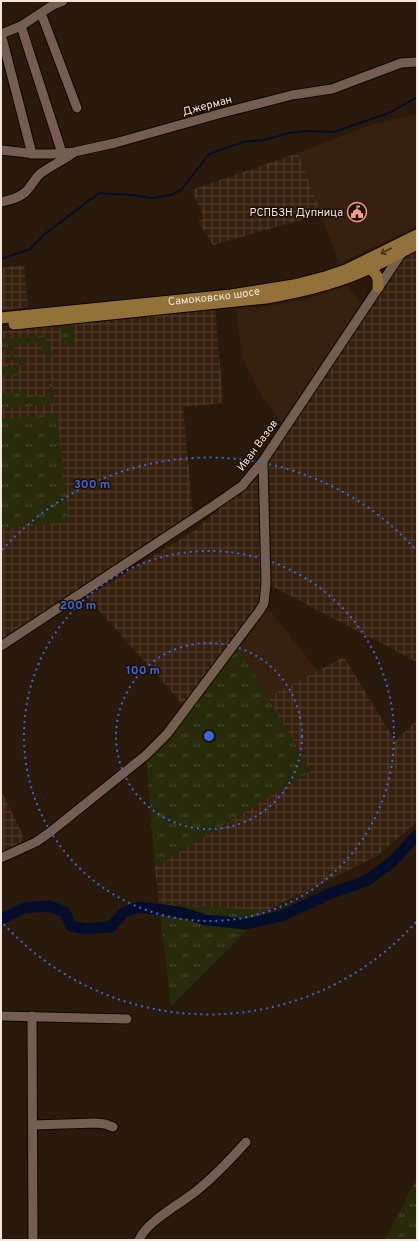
<svg xmlns="http://www.w3.org/2000/svg" width="418" height="1241" font-family="Overpass,sans-serif">
  <defs>
    <pattern id="industrial-grid" width="8" height="8" patternUnits="userSpaceOnUse"><rect width="8" height="8" fill="#37200e"/><path d="M0 4h8M4 0v8" fill="none" stroke="#544030"/></pattern>
    <pattern id="grass-tufts" width="24" height="20" patternUnits="userSpaceOnUse"><rect width="24" height="20" fill="#272b0a"/><path d="M3 7l-1-3M5 7V3M7 7l1-3M15 17l-1-3M17 17v-4M19 17l1-3" fill="none" stroke="#474a2d"/></pattern>
  </defs>
  <rect width="100%" height="100%" fill="#2a1a0c"/>
  <!-- built -->
  <g fill="#37200e">
    <path d="M417 114V226L339 264 298 153 373 124Z"/>
    <path d="M347 286 365 308 285 427 258 391 242 358 236 309 274 305 306 299Z"/>
    <path d="M264 603 318 671 268 697 236 643Z"/>
  </g>
  <!-- industrial -->
  <g fill="url(#industrial-grid)">
    <path d="M298 153 321 214 213 245 198 221 204 219 192 190Z"/>
    <path d="M411 247 417 251V662L266 583 265 594 186 708 87 597 197 529 242 486Z"/>
    <path d="M24 265 28 307 1 310V268Z"/>
    <path d="M215 307 223 403 183 407 193 514 1 641V331Z"/>
    <path d="M344 657 395 741 417 720V822L375 857 266 911 159 903 155 867 311 771 268 697Z"/>
    <path d="M1 790 25 840 1 853Z"/>
  </g>
  <!-- grass -->
  <g fill="url(#grass-tufts)">
    <path d="M69 323 74 327 75 339 73 344 67 346 62 344 60 327 63 324Z"/>
    <path d="M46 335 47 347H51L52 356H42L41 342 14 345V350C7 351 7 347 1 353V339Z"/>
    <path d="M11 354 27 361 28 362 24 365H19L17 360H13L11 361Z"/>
    <path d="M9 364 18 369 17 376H11L10 373 1 374V366Z"/>
    <path d="M49 380H52L54 401 52 404 1 409 2 394 27 391V397L50 395Z"/>
    <path d="M57 413 69 522 1 529V419Z"/>
    <path d="M236 643 311 771 155 867 146 755Z"/>
    <path d="M159 903 266 911 171 1006Z"/>
    <path d="M417 1178V1240H385Z"/>
  </g>
  <g fill="none" stroke-linecap="round" stroke-linejoin="round">
    <!-- stream -->
    <path stroke="#040e2a" stroke-width="2" d="M1 259 30 249 46 233 99 193 131 195 152 198 171 195 181 190 209 154 243 142 264 140 289 133 307 131 334 132 391 112 417 97"/>
    <!-- river -->
    <path stroke="#040e2a" stroke-width="11" d="M1 919 24 908 49 906 65 912 71 926 85 929 111 927 123 913 138 907 180 912 206 920 246 924 282 916 329 894 366 881 392 862 417 835"/>
    <!-- minor casing -->
    <g stroke="#120500" stroke-width="11">
      <g id="minor">
        <path d="M41 13 77 108"/>
        <path d="M21 26 62 153"/>
        <path d="M1 34 32 154"/>
        <path d="M1 34 21 26 53 5 63 1"/>
        <path d="M1 150 36 154H53L74 152 115 143 222 113 292 95 332 89 401 63 417 62"/>
        <path d="M1 202C11 200 23 197 29 188 33 183 35 178 41 173 51 166 62 161 73 153"/>
        <path d="M1 646 213 506 242 486 263 461 403 251"/>
        <path d="M1 858 36 842 49 833 146 755 167 734 260 610 264 603 266 583 263 461"/>
        <path d="M1 1016 127 1019"/>
        <path d="M32 1016 33 1240"/>
        <path d="M33 1125 96 1123 105 1124 113 1127"/>
        <path d="M139 1240C146 1222 180 1204 195 1192 214 1177 230 1160 246 1142"/>
      </g>
    </g>
    <!-- major casing -->
    <g stroke="#120500" stroke-width="13">
      <g id="major">
        <path d="M363 266C375 271 379 274 378 287"/>
        <path id="s1" d="M1 318 231 295 294 285 325 277 346 270 417 235"/>
        <path d="M14 324 266 298C301 292 337 284 370 268 386 261 401 252 417 244"/>
      </g>
    </g>
    <!-- minor -->
    <use href="#minor" stroke="#735e4f" stroke-width="9"/>
    <!-- major -->
    <use href="#major" stroke="#92713a" stroke-width="11"/>
  </g>
  <!-- one-way arrows -->
  <defs><path id="oneway-shaft" d="M-6 0H5M1.5-3L5.5 0L1.5 3" fill="none" stroke-width="1.6" stroke-linecap="round" stroke-linejoin="round"/></defs>
  <use stroke="#483217" href="#oneway-shaft" transform="translate(386 251) rotate(153)"/>
  <!-- distance rings -->
  <g fill="none" stroke="#3d65d9" stroke-width="2" stroke-dasharray="2 4">
    <circle cx="209" cy="736" r="93"/>
    <circle cx="209" cy="736" r="185"/>
    <path d="M416 922A278 278 0 0 1 2 922M2 550A278 278 0 0 1 416 550"/>
  </g>
  <!-- icons -->
  <defs>
    <g id="civic-ring" transform="scale(1)"><circle r="9.5" fill="#201004" stroke="#f49e89" stroke-width="1.5"/><path d="M-.6-6.5H3V-4.5H.6V-3L4-1V1h2V6H-6V1h2V-1L-.6-3ZM-1.2 2.5V6h2.4V2.5Z" fill="#f49e89"/></g>
  </defs>
  <g fill-rule="evenodd">
    <use href="#civic-ring" x="357" y="212"/>
  </g>
  <g text-anchor="middle" stroke-width="3" stroke-linejoin="round" paint-order="stroke">
    <!-- street labels -->
    <g font-size="11" fill="#f1e5dc" stroke="#201004">
      <text transform="translate(207 105) rotate(-15)" y="4">Джерман</text>
      <text dy="4" stroke="none"><textPath href="#s1" startOffset="214">Самоковско шосе</textPath></text>
      <text transform="translate(257 445) rotate(-54)" y="4">Иван Вазов</text>
    </g>
    <!-- poi labels -->
    <g font-size="11" fill="#f1e5dc" stroke="#201004" text-anchor="end">
      <text x="343" y="216">РСПБЗН Дупница</text>
    </g>
  </g>
  <circle cx="209" cy="736" r="6" fill="#3d65d9" stroke="#201004" stroke-width="2"/>
  <g font-size="12" text-anchor="middle" font-weight="bold" fill="#3d65d9" stroke="#201004" stroke-width="3" stroke-linejoin="round" paint-order="stroke">
    <text x="92" y="488">300 m</text>
    <text x="78" y="609">200 m</text>
    <text x="143" y="674">100 m</text>
  </g>
  <!-- border -->
  <rect width="418" height="1241" fill="none" stroke="#f1e5dc" stroke-width="4"/>
</svg>
